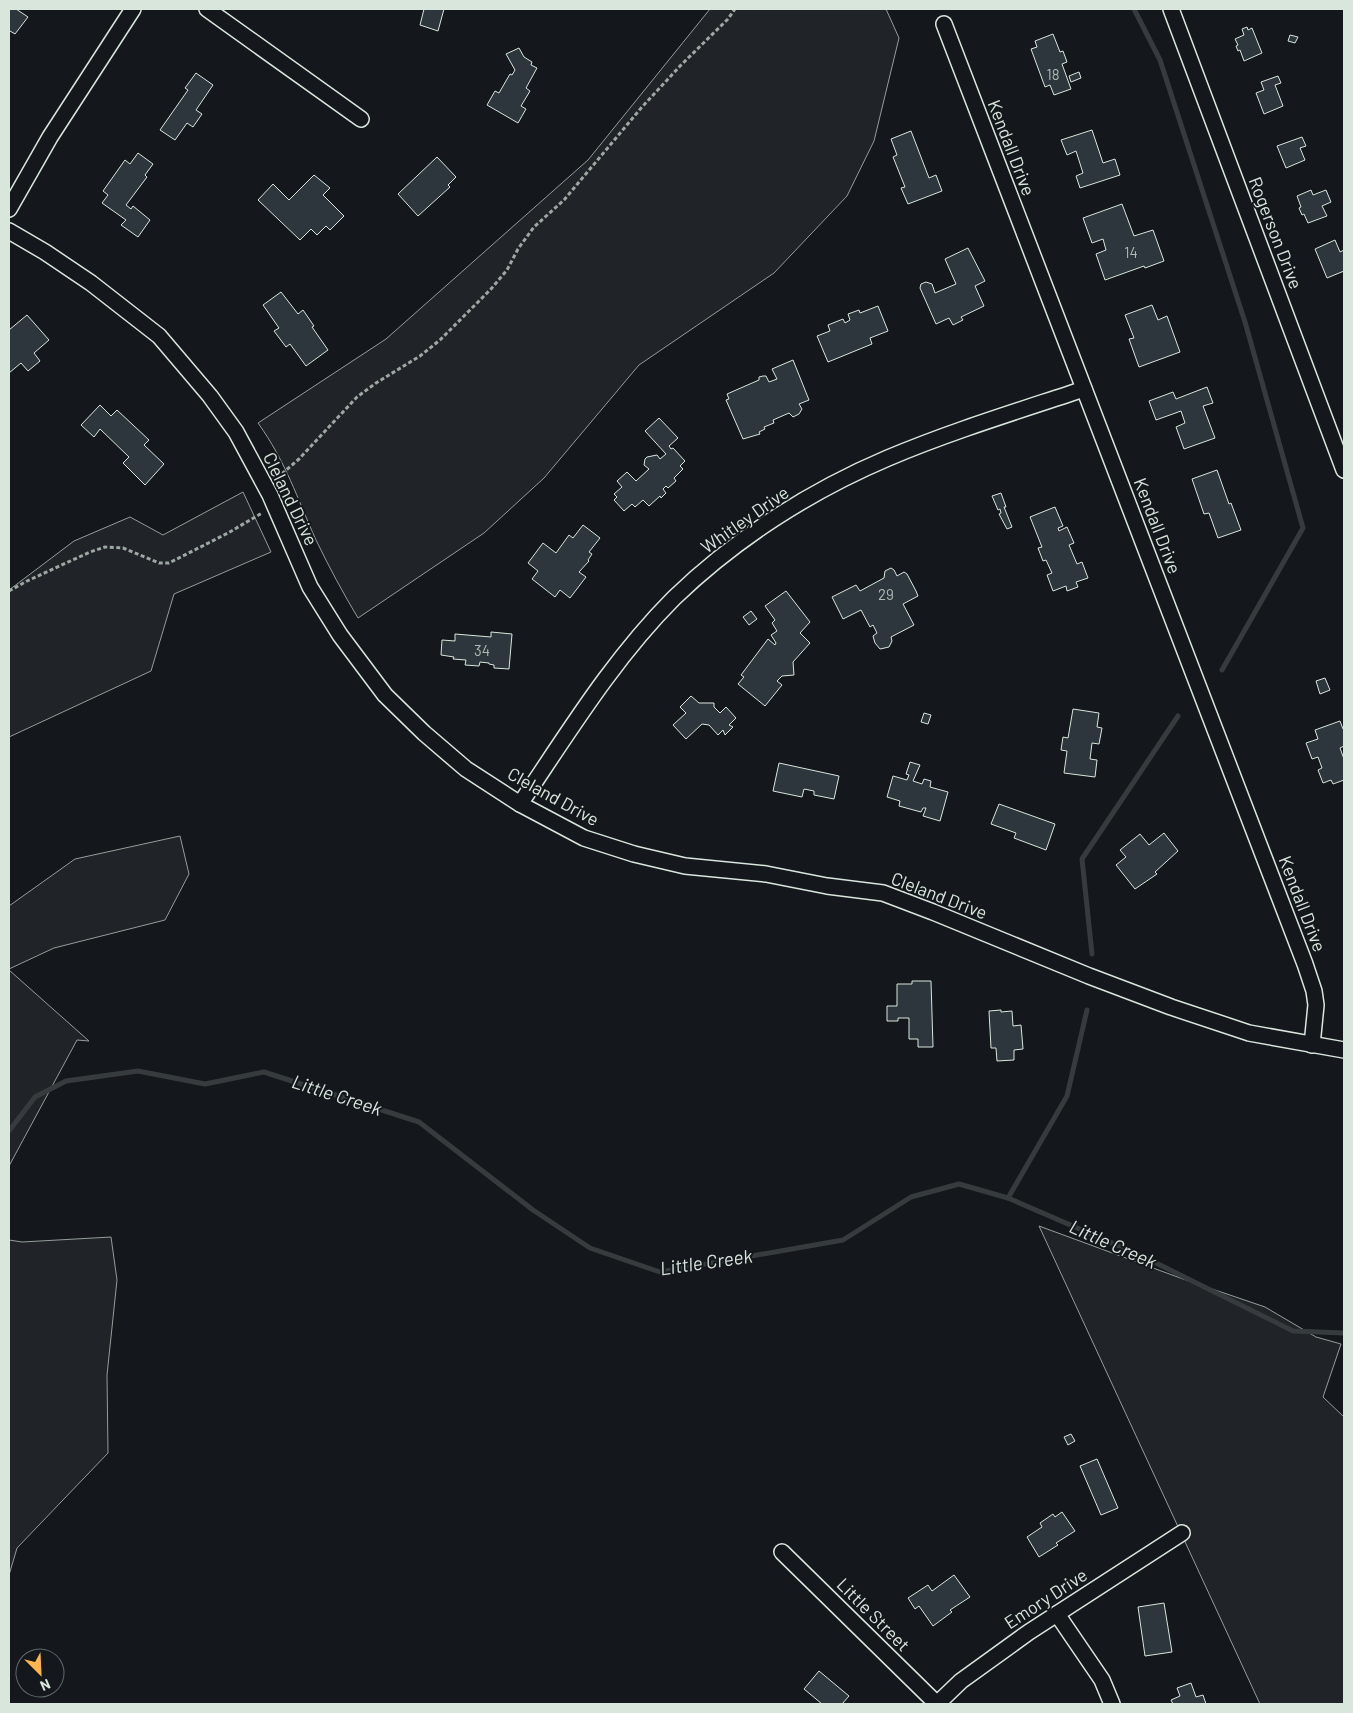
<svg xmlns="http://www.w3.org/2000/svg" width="1353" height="1713" font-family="Barlow,sans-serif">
  <rect width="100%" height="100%" fill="#14181c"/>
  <!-- green -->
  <g fill="#202428" stroke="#939e99">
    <path d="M710 9H886L899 38 874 141 847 196 774 273 639 365 544 478 484 533 358 618C343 593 329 567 316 540 297 498 286 462 258 423L386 339 588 160Z"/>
    <path d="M243 492 271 552 174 594 151 671 9 737V590L74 541 130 517 163 535Z"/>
    <path d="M180 836 189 874 165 920 54 948 9 969V906L75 859Z"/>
    <path d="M9 970 89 1041 77 1040 9 1166Z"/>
    <path d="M1039 1226 1183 1279 1265 1307 1316 1337 1341 1344 1323 1397 1344 1417V1704H1260Z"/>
    <path d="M111 1237 117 1280 107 1375 108 1453 17 1548 9 1575V1240L22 1242Z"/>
  </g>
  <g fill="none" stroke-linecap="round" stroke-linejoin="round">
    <!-- stream -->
    <g stroke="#363b3e" stroke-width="5">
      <path d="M1134 9 1160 60 1245 322 1303 528 1222 670"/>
      <path d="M1092 954 1082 859 1178 716"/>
      <path d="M9 1131 35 1097 66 1081 138 1071 205 1084 264 1072 419 1122 533 1210 590 1248 660 1272 843 1240 911 1197 959 1184 1008 1198 1142 1256 1293 1331 1344 1333"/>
      <path d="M1008 1198 1067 1096 1087 1010"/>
    </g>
  </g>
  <!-- building -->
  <g fill="#2c363c" stroke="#d8e6dc">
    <path d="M9 9H16L28 17 15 34 10 31 9 32Z"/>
    <path d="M424 9H444L438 31 420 25Z"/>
    <path d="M1247 27 1248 30 1252 28 1262 53 1244 61 1240 50 1238 51 1236 46 1238 45 1235 39 1244 35 1242 29Z"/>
    <path d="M1053 34 1060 52 1063 51 1067 62 1062 64 1071 89 1054 95 1050 85 1045 87 1031 49 1037 47 1035 41Z"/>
    <path d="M1290 35 1298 37 1295 43 1288 41Z"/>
    <path d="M519 48 524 57 532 62 531 65 537 68 526 88 530 91 521 106 526 109 518 123 487 105 495 91 499 93 510 74 512 75 515 70 506 54Z"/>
    <path d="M1079 72 1081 78 1071 82 1069 76Z"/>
    <path d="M196 73 213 85 196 110 202 114 193 127 187 123 175 140 160 130 188 90 185 88Z"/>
    <path d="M1278 76 1281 83 1275 85 1283 106 1264 114 1256 93 1264 90 1261 82Z"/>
    <path d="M1092 130 1103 163 1115 159 1120 175 1080 188 1076 176 1083 173 1076 151 1067 155 1061 140Z"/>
    <path d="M911 131 929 178 936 175 942 191 908 204 901 188 905 187 893 157 897 155 891 139Z"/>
    <path d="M1302 137 1306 146 1300 148 1305 160 1286 168 1277 146Z"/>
    <path d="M138 153 153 164 145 175 147 177 126 205 131 209 133 206 150 220 138 237 121 225 126 220 102 203 108 195 103 191 125 160 130 164Z"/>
    <path d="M437 157 456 177 448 185 450 187 418 216 398 194Z"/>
    <path d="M314 175 330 188 323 195 344 216 330 230 326 226 317 235 311 229 300 240 258 200 273 184 289 200Z"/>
    <path d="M1311 190 1313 195 1326 190 1331 202 1322 206 1327 216 1308 223 1304 214 1302 215 1299 208 1301 207 1297 196Z"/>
    <path d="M1122 204 1134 236 1153 230 1164 261 1145 268 1144 266 1105 280 1096 254 1106 250 1103 239 1092 243 1083 218Z"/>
    <path d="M1335 240 1340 252 1344 250V271L1327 278 1315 249Z"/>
    <path d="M968 248 985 281 975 286 984 306 961 317 963 320 953 325 949 318 936 324 920 288 921 284 926 282 932 284 935 293 956 284 945 259Z"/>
    <path d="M281 292 298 314 303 310 314 326 312 327 328 350 306 366 290 344 286 347 274 331 279 328 263 305Z"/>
    <path d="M1152 305 1158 320 1167 316 1180 352 1139 367 1129 339 1134 338 1125 315Z"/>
    <path d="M878 306 888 331 870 338 872 344 828 362 817 336 830 331 828 325 843 319 845 323 850 320 848 314 859 310 860 313Z"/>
    <path d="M27 315 49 340 34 353 40 361 28 371 21 363 9 373V330Z"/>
    <path d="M793 360 809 400 799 404 802 409 799 414 793 417 789 413 773 420 774 423 764 427 765 429 759 432 760 434 743 439 726 400 729 399 727 394 759 380V377L763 376H766L769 382 777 379 772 369Z"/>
    <path d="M1207 387 1213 403 1203 406 1215 438 1184 449 1176 427 1185 423 1181 411 1156 420 1149 401 1173 392 1176 399Z"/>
    <path d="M100 405 111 416 117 410 149 440 144 445 164 464 145 485 123 463 129 457 100 429 94 437 81 425Z"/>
    <path d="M659 418 678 438 669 446 671 449 673 448 685 461 680 466 683 469 674 478 676 481 668 488 666 486 663 489 666 493 661 498 660 496 649 506 643 500 635 507 632 504 624 511 614 500 617 497 614 494 622 487 617 481 627 472 636 481 649 469 644 465 645 459 647 457 657 455 660 459 666 454 645 431Z"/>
    <path d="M1217 470 1229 504 1231 503 1241 530 1218 538 1209 513 1204 514 1192 479Z"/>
    <path d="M1001 493 1006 507H1004L1012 527 1007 529 999 514 1001 513 1000 509 998 510 992 496Z"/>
    <path d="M1055 507 1063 526 1058 528 1059 531 1067 527 1074 543 1069 545 1077 564 1082 562 1088 578 1076 582 1078 587 1067 591 1066 586 1053 591 1047 575 1052 573 1046 560 1043 561 1038 548 1042 547 1030 517Z"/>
    <path d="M583 525 600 538 589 552 592 554 588 560 589 561 579 572 586 577 570 598 560 590 555 597 532 579 538 571 528 563 543 543 556 553 569 535 573 538Z"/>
    <path d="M891 568 894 570 897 576 904 572 907 574 916 591 918 596 903 604 914 625 891 637 892 641 889 647 880 649 875 643 873 636 877 633 873 625 870 627 861 610 843 619 832 597 856 585 860 591 884 578 885 571Z"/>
    <path d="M786 591 810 622 800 633 810 643 793 662 794 675 782 676 777 681 782 685 765 706 738 684 744 677 741 675 768 639 775 645 776 643 771 635 777 631 772 623 775 620 765 606Z"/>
    <path d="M751 611 757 619 749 625 743 617Z"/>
    <path d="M491 632 512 634 509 669 494 668V665L489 664V663L480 662 479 666 465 665 466 660 453 659 454 657 441 655 442 640 455 641V634L491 637Z"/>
    <path d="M1325 678 1330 690 1320 694 1316 681Z"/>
    <path d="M691 696 699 703H714V707L720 713 726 707 736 718 729 725 733 727 725 735 723 730 718 735 709 725 702 724 686 739 673 725 686 713 680 707Z"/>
    <path d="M1073 709 1099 713 1097 727 1102 728 1099 744 1092 743 1090 759 1097 760 1095 777 1064 773 1067 751 1061 750 1063 737 1068 738Z"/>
    <path d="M924 713 931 715 928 724 921 722Z"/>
    <path d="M1340 721 1343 729H1344V746L1340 748 1344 759V780L1333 784 1331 780 1323 783 1318 770 1322 768 1318 757 1312 759 1306 743 1318 739 1315 730Z"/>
    <path d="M910 762 920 765 913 781 922 784 924 779 931 781 930 787 948 792 940 821 923 816 926 808H923L921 812 899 806 900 801 887 797 893 776 907 780 909 775 906 774Z"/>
    <path d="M779 763 839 776 834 799 814 795V791L804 789 802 797 773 791Z"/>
    <path d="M999 804 1055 824 1046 850 1014 838 1016 833 991 824Z"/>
    <path d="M1164 833 1178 851 1155 872 1157 874 1135 889 1116 865 1126 857 1120 850 1140 834 1149 845Z"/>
    <path d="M912 981H931L933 1047H918V1039H909V1018H898V1021H887V1006H897V984H912Z"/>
    <path d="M1001 1010V1012L1012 1011 1013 1026 1021 1025 1023 1049 1014 1050V1060L997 1061 996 1048H991L989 1011Z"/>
    <path d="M1071 1434 1075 1441 1068 1445 1064 1437Z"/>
    <path d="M1097 1459 1118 1508 1101 1515 1080 1466Z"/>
    <path d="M1062 1512 1075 1531 1056 1543 1058 1545 1039 1557 1027 1537 1042 1527 1040 1523 1053 1514 1055 1517Z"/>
    <path d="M954 1575 970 1597 950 1610 952 1612 933 1626 919 1606 915 1609 908 1598 928 1585 932 1591Z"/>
    <path d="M1164 1603 1172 1652 1145 1656 1138 1607Z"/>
    <path d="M819 1671 849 1696 842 1704H822L804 1689Z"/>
    <path d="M1191 1683 1196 1697 1203 1695 1206 1704H1173L1171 1700 1180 1696 1177 1688Z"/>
  </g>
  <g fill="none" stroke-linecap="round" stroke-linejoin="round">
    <!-- street casing -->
    <g stroke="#d8e6dc" stroke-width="18">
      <g id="street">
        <path d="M207 9 361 119"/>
        <path d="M1171 9 1344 470"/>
        <path d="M944 24 1305 964 1314 991 1316 1005 1312 1045"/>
        <path d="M9 209 50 137 133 9"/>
        <path d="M9 231 45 252 91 283 159 336 210 396 236 432 270 495 310 587 340 635 385 695 424 733 466 769 520 804 584 838 634 854 685 866 766 874 827 886 883 893 933 912 1089 976 1171 1007 1249 1033 1344 1050"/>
        <path d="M520 804C568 733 613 659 674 598 735 539 810 491 888 458 952 431 1018 411 1084 389"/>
        <path d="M782 1552 937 1704"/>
        <path d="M1057 1614 1102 1680 1112 1704"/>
        <path d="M937 1704 961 1681 1029 1632 1182 1533"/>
      </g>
    </g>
    <!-- path -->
    <g stroke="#9da8a2" stroke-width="3" stroke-dasharray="4 2.5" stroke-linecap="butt">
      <path d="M277 478 299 459 357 397 376 383 420 356 440 340 491 289 507 270 518 249 534 227 564 200 642 107 681 65 728 19 735 9"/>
      <path d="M9 591 27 581 90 552 105 547 123 548 159 563H169L228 533 262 513"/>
    </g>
    <!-- street -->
    <use href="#street" stroke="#14181c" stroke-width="15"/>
  </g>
  <g text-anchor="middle" stroke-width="4" stroke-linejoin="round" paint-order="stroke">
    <!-- number labels -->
    <g font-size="15" fill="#adbab4">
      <text x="1053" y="80">18</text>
      <text x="1131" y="258">14</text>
      <text x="886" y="600">29</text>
      <text x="482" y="656">34</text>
    </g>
    <!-- street labels -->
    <g font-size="18" fill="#d8e6dc" stroke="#14181c">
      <text transform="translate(1011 148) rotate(69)" y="6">Kendall Drive</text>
      <text transform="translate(1275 233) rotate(69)" y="6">Rogerson Drive</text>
      <text transform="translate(290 499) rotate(64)" y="6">Cleland Drive</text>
      <text transform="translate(745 520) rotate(-35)" y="6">Whitley Drive</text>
      <text transform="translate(1157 526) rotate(69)" y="6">Kendall Drive</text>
      <text transform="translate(553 797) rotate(29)" y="6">Cleland Drive</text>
      <text transform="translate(939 896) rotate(21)" y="6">Cleland Drive</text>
      <text transform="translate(1302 904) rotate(69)" y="6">Kendall Drive</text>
      <text transform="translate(1046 1599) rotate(-33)" y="6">Emory Drive</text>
      <text transform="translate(873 1615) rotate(45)" y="6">Little Street</text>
    </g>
    <!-- water labels -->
    <g font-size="19" font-style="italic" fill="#d8e6dc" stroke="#14181c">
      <text transform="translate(337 1095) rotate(18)" y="7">Little Creek</text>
      <text transform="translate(1113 1244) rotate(24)" y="7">Little Creek</text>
      <text transform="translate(706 1262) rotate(-8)" y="7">Little Creek</text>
    </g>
  </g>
  <!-- border -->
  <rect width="1353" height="1713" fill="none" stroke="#d8e6dc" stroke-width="20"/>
  <!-- north arrow -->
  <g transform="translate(40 1673) rotate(156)"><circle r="24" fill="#14181c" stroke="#626a69"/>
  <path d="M0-4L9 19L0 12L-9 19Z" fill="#ffb74d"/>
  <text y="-8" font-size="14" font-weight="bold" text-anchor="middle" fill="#d8e6dc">N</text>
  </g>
</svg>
